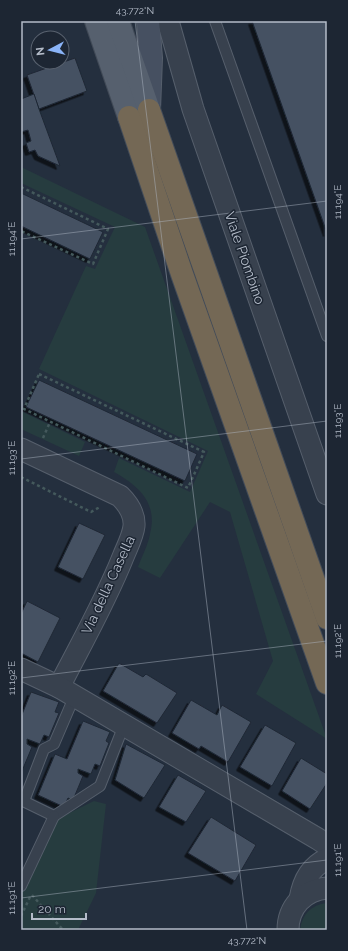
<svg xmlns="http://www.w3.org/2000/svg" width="348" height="951" font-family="Raleway,sans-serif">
  <defs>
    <filter id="shadow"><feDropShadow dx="-3.5" dy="3.5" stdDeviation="0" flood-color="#0009"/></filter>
  </defs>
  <rect width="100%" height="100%" fill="#242f3e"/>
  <!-- green -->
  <g fill="#263c3f">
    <path d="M21 167 145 227 327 739 256 694 273 661 230 512 210 502 160 578 138 567C142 556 148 545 150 534 158 503 139 486 114 472L119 458 190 492 208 451 39 369 86 266 95 269 115 227 21 183Z"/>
    <path d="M21 411 85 442 79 456 21 429Z"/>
    <path d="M94 801 106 804 96 893 78 930H21V895L55 820Z"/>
    <path d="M327 903V930H300C302 914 311 905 327 903Z"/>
  </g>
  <!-- building -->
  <g fill="#455162" stroke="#1f2835" filter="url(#shadow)">
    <path d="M252 21H327V233Z"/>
    <path d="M75 58 87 91 39 109 27 75Z"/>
    <path d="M34 94 39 109 60 166 38 156 35 150 29 152 26 143 31 141 28 130 21 132V99Z"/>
    <path d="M21 193 103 232 90 259 21 226Z"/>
    <path d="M39 380 197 454 185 481 26 407Z"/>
    <path d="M79 523 105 535 83 579 58 567Z"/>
    <path d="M27 601 60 618 38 662 21 653V614Z"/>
    <path d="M119 663 143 677 146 674 177 693 157 723 103 691Z"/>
    <path d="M31 692 59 702 55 712 59 713 49 737 44 735 40 744 27 739V744L32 747 22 771 21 717Z"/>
    <path d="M191 700 217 715 222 705 251 722 228 762 201 746 199 749 172 733Z"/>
    <path d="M83 721 110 732 106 741 109 743 100 766 95 764 91 774 78 769V773L83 776 73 800 68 798 64 807 38 795 55 754 67 759Z"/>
    <path d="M265 725 296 743 272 786 240 767Z"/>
    <path d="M126 744 165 765 144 798 115 780Z"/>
    <path d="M301 758 327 774V783L310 809 282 791Z"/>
    <path d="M178 775 206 791 186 822 159 807Z"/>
    <path d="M211 817 256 845 235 881 188 853Z"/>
  </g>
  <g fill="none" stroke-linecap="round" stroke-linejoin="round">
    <!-- lane casing -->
    <g stroke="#565f6c" stroke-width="12">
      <g id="lane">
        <path d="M215 21 327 336"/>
        <path d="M21 800 54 816 100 786 124 725"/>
        <path d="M24 801 44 749 54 744 75 695"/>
        <path d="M21 886 54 816"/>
      </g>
    </g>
    <!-- street casing -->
    <g stroke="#565f6c" stroke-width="23">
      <g id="street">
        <path d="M168 21 193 109 327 494"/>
        <path d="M21 449 120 496C128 504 135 514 134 526 133 536 127 547 123 557 105 602 81 644 59 687"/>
        <path d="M21 669 59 687 318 839 327 845"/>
        <path d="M300 899C303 881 310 867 327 859"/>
        <path d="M288 930C288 907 304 890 327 888"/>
      </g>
    </g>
    <!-- secondary casing -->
    <g stroke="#565f6c" stroke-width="24">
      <path id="secondary" d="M148 21 151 58 149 110"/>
    </g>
    <!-- primary casing -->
    <g stroke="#414a57" stroke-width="24">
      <g id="primary">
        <path d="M96 21 129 117"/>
        <path d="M118 21 149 110"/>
      </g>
    </g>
    <!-- highway casing -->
    <g stroke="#434c59" stroke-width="24">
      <g id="highway">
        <path d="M149 110 327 618"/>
        <path d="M129 117 182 274 327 683"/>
      </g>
    </g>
    <!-- path -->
    <g stroke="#44595c" stroke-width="2.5" stroke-dasharray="3 3" stroke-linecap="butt">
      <path d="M21 187 108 229 93 264 21 231"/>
      <path d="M39 374 204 452 188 488 24 409Z"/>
      <path d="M43 438 50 422"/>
      <path d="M21 477 91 512 100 507"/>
      <path d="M32 895 63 930"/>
      <path d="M21 916 30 897"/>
    </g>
    <!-- lane -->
    <use href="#lane" stroke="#38414e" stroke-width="10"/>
    <!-- street -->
    <use href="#street" stroke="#38414e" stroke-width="21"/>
    <!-- secondary -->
    <use href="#secondary" stroke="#465061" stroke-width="22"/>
    <!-- primary -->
    <use href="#primary" stroke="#56606e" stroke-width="22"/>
    <!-- highway -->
    <use href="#highway" stroke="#746855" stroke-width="22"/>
  </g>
  <!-- ticks -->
  <path fill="none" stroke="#b4bcc9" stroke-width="1" stroke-opacity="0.45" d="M135 21 247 930M21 239 327 201M21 459 327 421M21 678 327 641M21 898 327 860"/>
  <g text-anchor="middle" stroke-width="3" stroke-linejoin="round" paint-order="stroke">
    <!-- street labels -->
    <g font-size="14" fill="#b4bcc9" stroke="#1d2633">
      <text transform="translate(245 258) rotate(71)" y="5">Viale Piombino</text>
      <text transform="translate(108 585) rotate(-65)" y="5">Via della Casella</text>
    </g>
  </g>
  <!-- border -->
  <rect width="348" height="951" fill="none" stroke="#1d2633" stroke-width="44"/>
  <!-- north arrow -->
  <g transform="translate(50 50) rotate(263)"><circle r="19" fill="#1d2633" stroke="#59626f"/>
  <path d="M0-3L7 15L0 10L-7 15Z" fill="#8ab4f8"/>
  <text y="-6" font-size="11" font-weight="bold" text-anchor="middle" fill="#b4bcc9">N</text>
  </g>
  <!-- scale -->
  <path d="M32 913v6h54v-6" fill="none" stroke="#b4bcc9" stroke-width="2"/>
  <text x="38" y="913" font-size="12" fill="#b4bcc9" stroke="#1d2633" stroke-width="3" paint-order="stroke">20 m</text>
  <rect x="22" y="22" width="304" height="907" fill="none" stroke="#b4bcc9" stroke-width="1.5"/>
  <g font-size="10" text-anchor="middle" fill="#b4bcc9">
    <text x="135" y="14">43.772°N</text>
    <text transform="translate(337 202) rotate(-90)" y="4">11.194°E</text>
    <text transform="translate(11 239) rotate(-90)" y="4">11.194°E</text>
    <text transform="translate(337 421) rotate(-90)" y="4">11.193°E</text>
    <text transform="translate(11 458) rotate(-90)" y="4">11.193°E</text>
    <text transform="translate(337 641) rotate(-90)" y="4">11.192°E</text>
    <text transform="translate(11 678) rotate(-90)" y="4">11.192°E</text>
    <text transform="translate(337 860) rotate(-90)" y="4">11.191°E</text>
    <text transform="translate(11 898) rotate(-90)" y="4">11.191°E</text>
    <text x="247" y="944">43.772°N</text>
  </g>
</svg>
